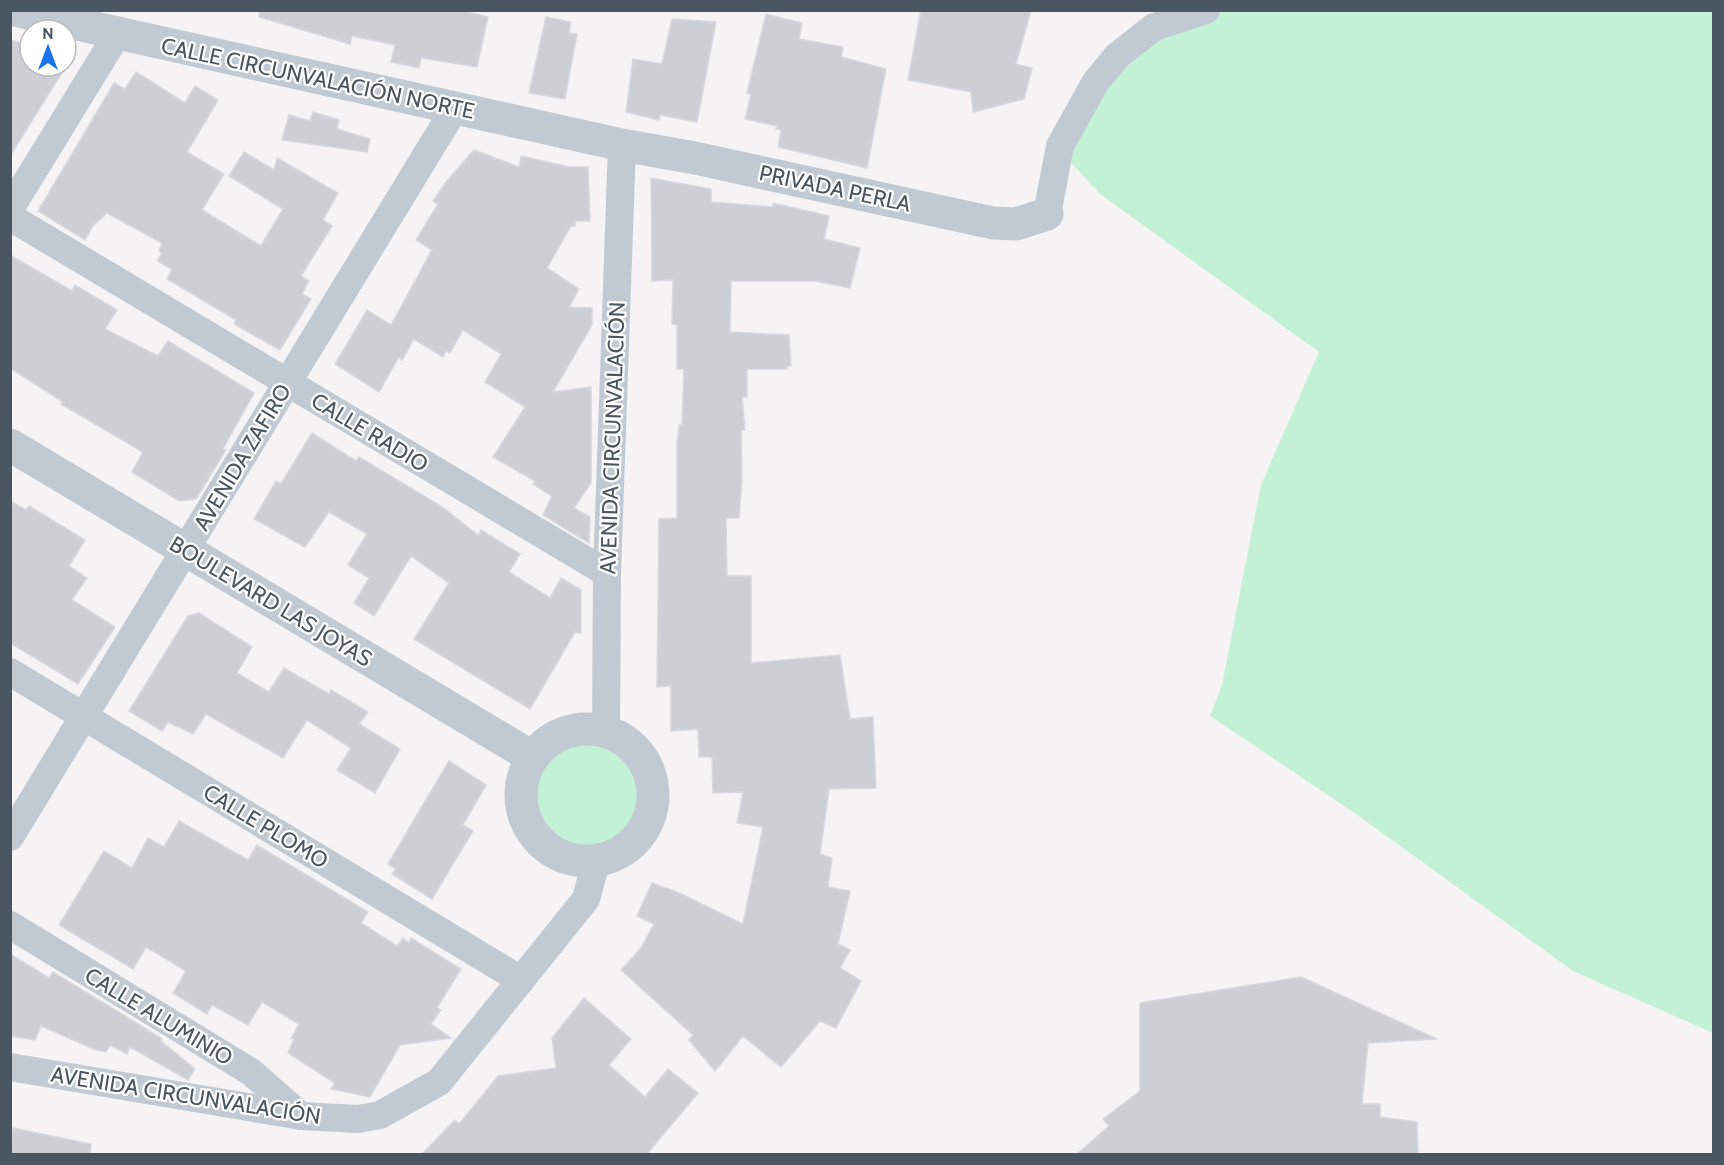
<svg xmlns="http://www.w3.org/2000/svg" width="1724" height="1165" font-family="Cabin,sans-serif">
  <rect width="100%" height="100%" fill="#f5f3f3"/>
  <!-- green -->
  <g fill="#c3f1d5">
    <path d="M1220 11H1713V1033L1573 971 1356 814 1210 716 1222 685 1261 485 1319 352 1100 194 1064 155 1083 112 1156 29Z"/>
    <circle cx="589" cy="795" r="53"/>
  </g>
  <!-- building -->
  <g fill="#cdcfd5" stroke="#d7d9de" stroke-width="1.5">
    <path d="M260 10H461L488 17 477 67 421 58 419 68 391 62 395 45 352 36 350 44 259 17Z"/>
    <path d="M921 10H1031L1016 64 1032 68 1024 99 973 112 971 92 908 80Z"/>
    <path d="M766 14 802 23 799 39 843 47 841 57 886 69 867 168 778 147 781 130 776 129 777 126 745 119 751 94 747 93Z"/>
    <path d="M546 17 571 22 569 33 577 34 565 99 529 93Z"/>
    <path d="M672 19 716 22 697 122 660 115 659 120 626 112 633 59 662 64Z"/>
    <path d="M10 40 30 45V66H66L10 156Z"/>
    <path d="M136 72 185 103 195 86 218 100 187 152 224 174 202 210 261 246 283 209 229 176 244 152 274 170 277 158 338 193 323 220 332 226 301 276 309 281 302 294 311 299 280 350 234 324 236 320 167 279 172 269 157 261 162 253 159 251 162 243 107 213 93 226 85 240 38 211 114 83 125 89Z"/>
    <path d="M313 112 339 120 337 129 370 139 367 152 282 140 289 115 310 121Z"/>
    <path d="M474 150 519 167 521 156 569 167H588L590 221H575V226H571L547 268 579 289 569 307 592 308V325L553 392 591 387V483L574 508 590 517 589 543 543 515 552 496 533 484 535 481 493 457 525 407 485 382 501 354 463 330 450 353 446 351 443 357 414 339 402 360 399 357 379 392 335 364 367 310 391 325 432 250 416 240 438 204 433 201 446 182Z"/>
    <path d="M651 178 711 189V202L773 207V203L829 216 824 239 860 248 850 288 815 281H731L730 332 789 335 791 366H787V369H747V397H742L745 430H741L742 478 739 518H726L727 576H751V663L840 655 850 719 873 717 876 788 829 789 820 854 832 858 828 887 850 891 838 944 850 950 840 968 861 981 836 1028 820 1021 781 1067 743 1036 715 1071 689 1040 693 1035 621 970 641 948 654 924 637 916 652 883 677 892 743 924 763 827 737 823 743 792 713 793 712 757H699L698 729 671 731V686L657 687 659 519 677 518V443L679 425H682L684 369H677V325L672 324 673 280 652 281Z"/>
    <path d="M10 255 72 291 75 285 117 310 105 329 158 356 168 341 254 393 223 449 226 450 196 499 179 501 132 472 143 452 61 404 63 402 10 368Z"/>
    <path d="M312 433 356 461 359 457 441 506 478 535 481 530 520 554 509 572 550 598 561 578 581 590V633L575 632 530 709 414 639 449 583 411 556 374 616 354 603 369 578 348 565 367 534 329 512 305 547 254 519 276 481 281 484Z"/>
    <path d="M10 501 26 510 29 506 85 540 69 566 87 578 72 600 115 627 78 684 10 643Z"/>
    <path d="M199 613 252 647 237 673 269 692 284 668 329 694 331 690 368 712 359 724 400 749 375 793 337 770 351 748 307 720 283 758 206 714 193 734 168 722 162 731 129 711 188 616Z"/>
    <path d="M449 761 486 785 463 825 473 831 432 899 392 874 396 869 388 864Z"/>
    <path d="M179 821 248 860 257 845 368 912 361 923 397 946 403 938 409 943 411 938 461 969 437 1008 441 1010 431 1024 451 1038 400 1045 370 1097 331 1089 335 1083 288 1053 294 1039 291 1038 299 1024 262 1002 248 1025 212 1005 207 1014 173 993 186 971 146 947 133 969 59 925 104 851 132 868 148 838 164 847Z"/>
    <path d="M10 954 49 978 53 972 140 1025 162 1039 161 1041 195 1069 188 1080 130 1047 127 1054 110 1045 106 1052 96 1050 41 1026 35 1040 10 1036Z"/>
    <path d="M1301 977 1437 1039 1368 1043 1362 1104H1380V1117L1417 1122 1418 1155H1076L1109 1126 1103 1119 1140 1091V1003Z"/>
    <path d="M584 998 631 1039 609 1065 645 1097 668 1069 698 1093 646 1155H421L455 1120 459 1124 498 1076 556 1068 552 1038Z"/>
    <path d="M13 1128 91 1144 90 1155H10Z"/>
  </g>
  <g fill="none" stroke-linecap="round" stroke-linejoin="round">
    <!-- minor -->
    <g stroke="#c1cad2" stroke-width="28">
      <path d="M10 209 118 33"/>
      <path d="M1047 214 1060 146 1095 83 1117 56 1154 27 1206 10"/>
      <path d="M10 217 607 573"/>
      <path d="M10 672 521 980"/>
      <path d="M606 731 607 573 622 145"/>
      <path d="M10 837 455 108"/>
      <path d="M10 925 251 1072 301 1116"/>
      <path d="M10 1067 301 1116 358 1119 380 1115 439 1082 586 899 596 862"/>
    </g>
    <!-- tertiary -->
    <g stroke="#c1cad2" stroke-width="33">
      <path d="M14 10 622 145 695 158 993 223 1016 224 1047 214"/>
      <path d="M10 445 532 757"/>
      <circle cx="587" cy="795" r="66"/>
    </g>
  </g>
  <g text-anchor="middle" stroke-width="4.5" stroke-linejoin="round" paint-order="stroke">
    <!-- street labels -->
    <g font-size="22" fill="#4a5661" stroke="#fff">
      <text transform="translate(318 78) rotate(12)" y="8">CALLE CIRCUNVALACIÓN NORTE</text>
      <text transform="translate(835 188) rotate(12)" y="8">PRIVADA PERLA</text>
      <text transform="translate(370 432) rotate(31)" y="8">CALLE RADIO</text>
      <text transform="translate(612 438) rotate(-88)" y="8">AVENIDA CIRCUNVALACIÓN</text>
      <text transform="translate(242 457) rotate(-59)" y="8">AVENIDA ZAFIRO</text>
      <text transform="translate(271 601) rotate(31)" y="8">BOULEVARD LAS JOYAS</text>
      <text transform="translate(266 826) rotate(31)" y="8">CALLE PLOMO</text>
      <text transform="translate(159 1016) rotate(31)" y="8">CALLE ALUMINIO</text>
      <text transform="translate(186 1095) rotate(9)" y="8">AVENIDA CIRCUNVALACIÓN</text>
    </g>
  </g>
  <!-- border -->
  <rect width="1724" height="1165" fill="none" stroke="#4a5661" stroke-width="24"/>
  <!-- north arrow -->
  <g transform="translate(48 48)"><circle r="28" fill="#ffffff" stroke="#b7bbc0" stroke-width="1.5"/>
  <path d="M0-4.5L10 22L0 15L-10 22Z" fill="#1a73e8"/>
  <text y="-9" font-size="16" font-weight="bold" text-anchor="middle" fill="#4a5661">N</text>
  </g>
</svg>
